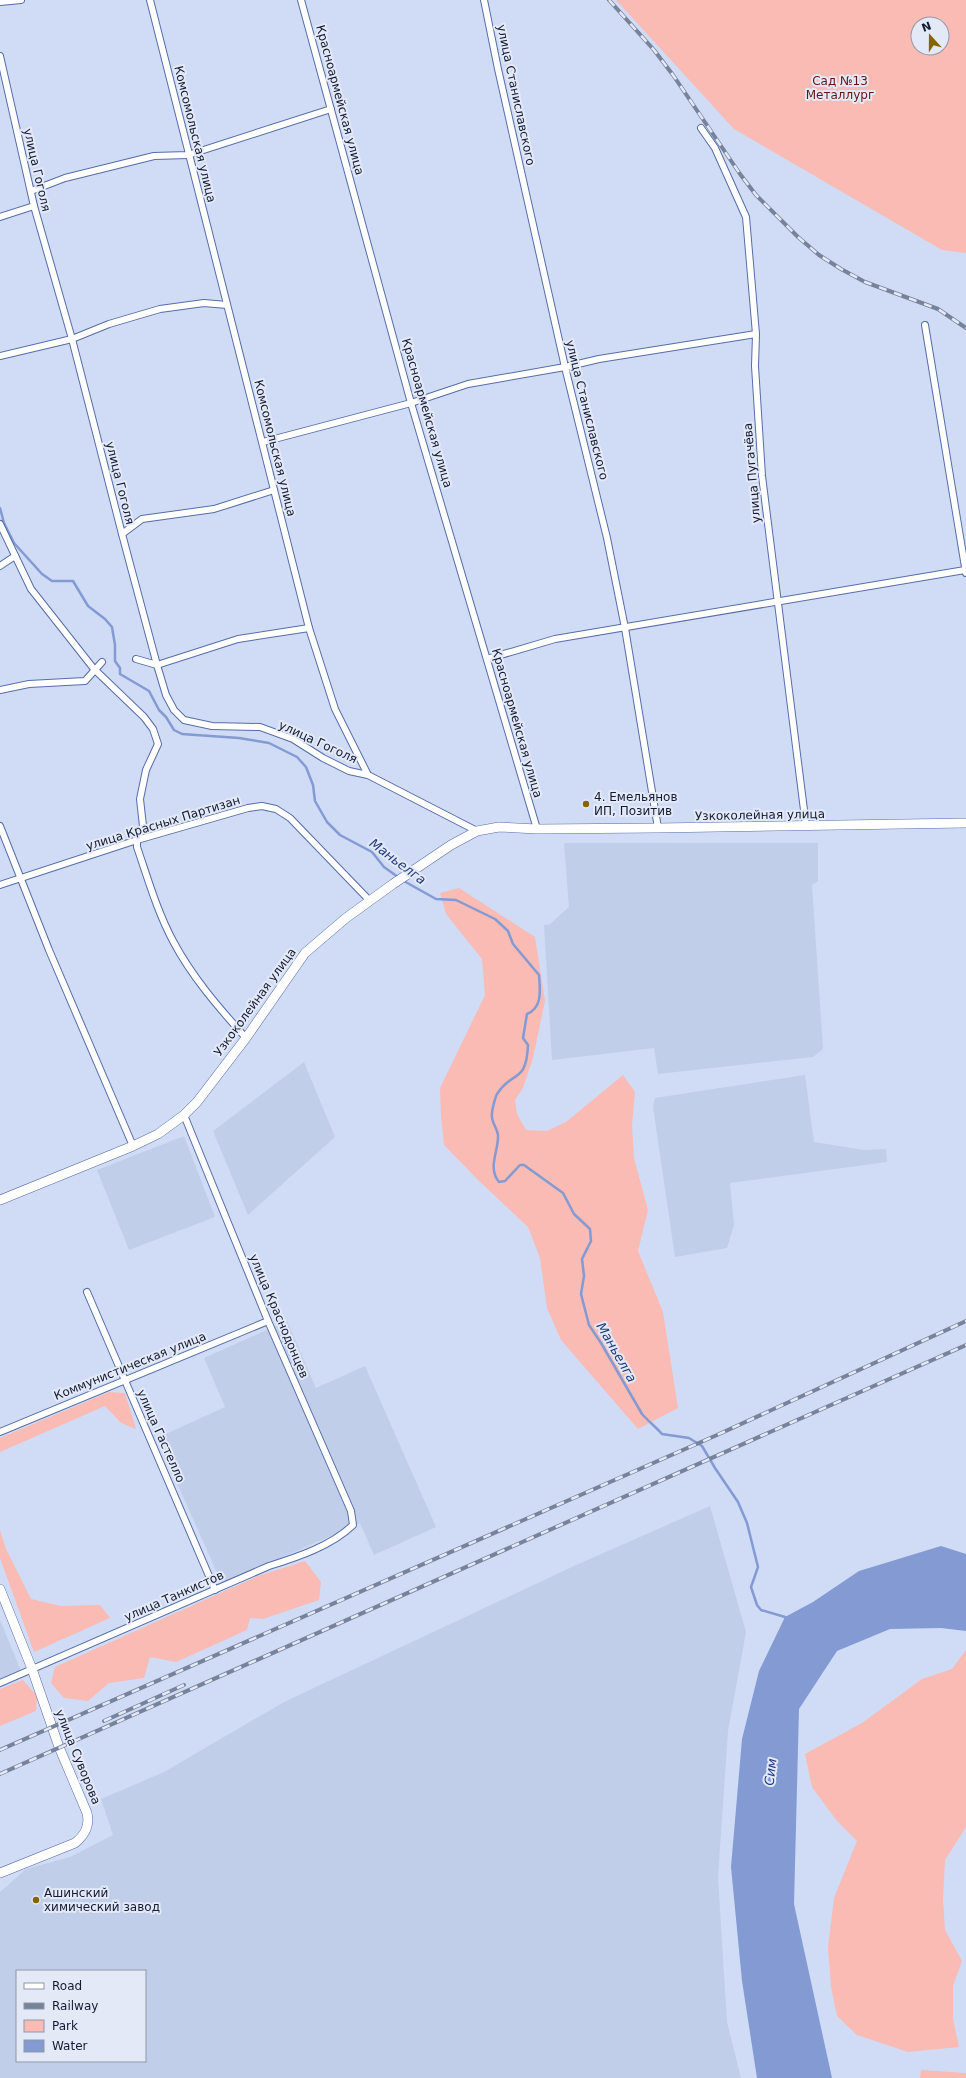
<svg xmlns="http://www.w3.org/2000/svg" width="966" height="2078" font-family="'DejaVu Sans',sans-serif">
  <rect width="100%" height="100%" fill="#d0dcf6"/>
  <!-- built -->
  <g fill="#c1cee9" fill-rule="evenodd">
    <path d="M564 843H818V881L812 885 823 1049 813 1057 658 1074 654 1048 552 1060 544 925 550 924 569 907Z"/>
    <path d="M304 1062 335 1137 248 1215 213 1131Z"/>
    <path d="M805 1075 814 1142 864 1150 886 1149 887 1162 730 1183 734 1225 727 1248 675 1257 653 1107 655 1098Z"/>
    <path d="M184 1136 215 1217 129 1250 97 1170Z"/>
    <path d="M287 1321 316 1388 365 1366 436 1527 374 1555 360 1523 222 1584 157 1438 225 1407 204 1358Z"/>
    <path d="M710 1506 746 1632 728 1731 718 1877 727 2022 741 2078H0V1892L26 1869 70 1857 113 1835 101 1799 164 1772 284 1702 574 1566ZM17 1971H145V2061H17Z"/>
    <path d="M0 1620 21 1671 0 1680Z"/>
  </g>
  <!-- green -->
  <g fill="#f9bbb3" fill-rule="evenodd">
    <path d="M616 0H966V253L942 250 734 129ZM918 24H942V48H918Z"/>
    <path d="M459 888 535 937 545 1001 533 1058 523 1088 515 1100 517 1114 526 1130 547 1131 566 1122 623 1075 635 1092 632 1125 634 1158 648 1210 638 1251 663 1312 678 1408 638 1429 561 1340 547 1308 540 1258 528 1227 479 1181 444 1145 441 1116 440 1088 485 995 482 959 446 914 440 893Z"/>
    <path d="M109 1392 125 1393 136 1429 121 1423 105 1406 0 1452V1438Z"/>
    <path d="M0 1530 6 1549 31 1599 61 1606 100 1605 110 1618 34 1652 0 1558Z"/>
    <path d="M305 1561 321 1582 319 1600 263 1619 250 1618 247 1630 176 1662 150 1657 144 1678 109 1683 88 1701 64 1698 51 1683 55 1667 258 1576Z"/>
    <path d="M966 1650V1827L945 1860 943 1899 945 1930 962 1961 953 1986V2019L959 2047 908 2052 857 2035 837 2016 831 1987 828 1947 834 1898 857 1841 837 1821 812 1787 805 1754 862 1723 922 1679 952 1669Z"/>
    <path d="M23 1680 37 1696 36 1711 0 1726V1689Z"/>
    <path d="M921 2070 966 2073V2078H920Z"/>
  </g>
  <!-- water -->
  <path fill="#839ad3" d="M941 1546 966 1554V1631L941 1628 890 1629 837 1651 799 1709 794 1904 832 2078H757L742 1981 731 1867 742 1739 759 1671 785 1617 813 1602 859 1571Z"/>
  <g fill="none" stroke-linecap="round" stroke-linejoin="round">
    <!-- stream -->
    <g stroke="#839ad3" stroke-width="2.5">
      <path d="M0 508 4 523 14 543 42 574 52 581H73L88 606 105 619 112 627 115 645V661L120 668V674L149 691 159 710 166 717 174 730 182 734 239 738 269 743 297 757 306 767 313 785 315 801 327 822 340 835 372 852 384 867 398 877"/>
      <path d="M402 880 436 899 456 900 495 919 508 931 513 944 539 975C540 990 543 1007 527 1014L523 1038 528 1045C526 1085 513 1069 497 1094 495 1098 491 1113 492 1117 492 1123 497 1128 498 1135 499 1151 487 1167 499 1182L505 1181 520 1165H524L563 1193 574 1214 590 1229 591 1241 582 1259 584 1276 581 1294 589 1325 601 1343 642 1414C649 1422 656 1427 662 1434L689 1438 702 1446 715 1468 738 1502 747 1523 758 1567 751 1587 757 1605 761 1610 785 1617 786 1619"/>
    </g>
    <!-- street casing -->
    <g stroke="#566da8" stroke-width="8">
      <g id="street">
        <path d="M150 0 309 628 335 709 368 775 477 831"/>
        <path d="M301 0 411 403 537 829"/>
        <path d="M484 0 498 69 565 367 607 538 625 628 658 828"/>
        <path d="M0 2 21 0"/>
        <path d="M0 56 34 206 72 339 122 534 157 665 166 695 174 710 184 720 212 726 260 727 293 739 323 758 349 771 368 775"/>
        <path d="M701 128 715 148 746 217 756 334 755 366 762 476 806 826"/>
        <path d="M31 191 65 178 154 156 188 155 331 109"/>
        <path d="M0 217 34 206"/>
        <path d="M925 325 966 573"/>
        <path d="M0 356 72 339 109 324 160 309 204 303 227 305"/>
        <path d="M263 442 411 403 468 384 565 367 599 359 756 334"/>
        <path d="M0 524 31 589 94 669 144 717 153 729 158 744 146 770 140 799 143 826 137 840V847C148 879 157 911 173 941 192 977 219 1008 246 1038"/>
        <path d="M122 534 142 519 214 509 274 490"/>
        <path d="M0 566 15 556"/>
        <path d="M136 659 157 665 238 639 309 628"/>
        <path d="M487 659 555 639 965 570"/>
        <path d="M0 690 29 684 85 681 102 662"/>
        <path d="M0 826 49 950 133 1146"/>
        <path d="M0 885 137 840 248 808 262 806 276 809 290 818 370 901"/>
        <path d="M87 1292 215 1590"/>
        <path d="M0 1432 268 1321"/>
        <path d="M0 1683 269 1566C298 1557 331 1546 353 1525L351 1511 268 1321 184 1115"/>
      </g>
    </g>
    <!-- secondary casing -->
    <g stroke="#566da8" stroke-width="10">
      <g id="secondary">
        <path d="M0 1200 133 1146 158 1134 184 1115 197 1102 246 1038 305 953 346 918 393 884 451 845 477 831 499 827 537 829 658 828 966 823"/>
        <path d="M0 1589 32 1669 59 1747 87 1813C90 1826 85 1835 75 1843L0 1873"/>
      </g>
    </g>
    <!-- street -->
    <use href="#street" stroke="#fff" stroke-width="6"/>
    <!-- secondary -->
    <use href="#secondary" stroke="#fff" stroke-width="9"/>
    <!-- rail casing -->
    <g stroke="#77829b" stroke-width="4">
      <g id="rail">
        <path d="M609 0 654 50 673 75 740 174 756 195 798 237 819 255 841 269 865 282 938 309 966 328"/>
        <path d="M104 1721 184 1685"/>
        <path d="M0 1750 717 1435 966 1321"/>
        <path d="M0 1774 966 1345"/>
      </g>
    </g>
    <!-- rail -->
    <use href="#rail" stroke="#e3e9f6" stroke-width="2.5" stroke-dasharray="8" stroke-linecap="butt"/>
  </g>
  <!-- markers -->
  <g fill="#856500" stroke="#e3e9f6" stroke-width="1.5">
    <circle cx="586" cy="804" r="4"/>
    <circle cx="36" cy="1900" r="4"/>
  </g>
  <g text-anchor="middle" stroke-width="4" stroke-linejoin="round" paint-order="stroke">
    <!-- park labels -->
    <g font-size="12" fill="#671311" stroke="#e3e9f6">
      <text x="840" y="85">Сад №13<tspan x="840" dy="14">Металлург</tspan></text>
    </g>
    <!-- street labels -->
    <g font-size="12" fill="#121b33" stroke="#e3e9f6">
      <text transform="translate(516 95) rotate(78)" y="4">улица Станиславского</text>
      <text transform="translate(340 100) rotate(75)" y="4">Красноармейская улица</text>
      <text transform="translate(195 134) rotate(76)" y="4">Комсомольская улица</text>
      <text transform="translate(37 170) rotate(77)" y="4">улица Гоголя</text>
      <text transform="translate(587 410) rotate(76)" y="4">улица Станиславского</text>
      <text transform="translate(427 413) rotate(74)" y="4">Красноармейская улица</text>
      <text transform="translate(275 448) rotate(76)" y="4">Комсомольская улица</text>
      <text transform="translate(752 473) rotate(-95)" y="4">улица Пугачёва</text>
      <text transform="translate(120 483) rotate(76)" y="4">улица Гоголя</text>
      <text transform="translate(517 723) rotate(74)" y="4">Красноармейская улица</text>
      <text transform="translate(318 742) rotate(25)" y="4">улица Гоголя</text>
      <text transform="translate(760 815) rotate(-1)" y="4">Узкоколейная улица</text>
      <text transform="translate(163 823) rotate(-17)" y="4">улица Красных Партизан</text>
      <text transform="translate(255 1002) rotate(-54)" y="4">Узкоколейная улица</text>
      <text transform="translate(279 1316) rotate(67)" y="4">улица Краснодонцев</text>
      <text transform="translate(130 1366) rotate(-22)" y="4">Коммунистическая улица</text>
      <text transform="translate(161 1436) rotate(66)" y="4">улица Гастелло</text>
      <text transform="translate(174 1596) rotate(-24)" y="4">улица Танкистов</text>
      <text transform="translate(78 1757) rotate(68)" y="4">улица Суворова</text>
    </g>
    <!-- poi labels -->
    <g font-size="12" fill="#121b33" stroke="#e3e9f6" text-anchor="start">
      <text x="594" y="801">4. Емельянов<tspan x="594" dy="14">ИП, Позитив</tspan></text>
      <text x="44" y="1897">Ашинский<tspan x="44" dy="14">химический завод</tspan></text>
    </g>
    <!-- water labels -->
    <g font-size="13" font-style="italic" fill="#233a7d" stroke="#e3e9f6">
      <text transform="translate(398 861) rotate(37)" y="5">Маньелга</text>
      <text transform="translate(617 1352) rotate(60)" y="5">Маньелга</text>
      <text transform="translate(770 1772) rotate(-84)" y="5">Сим</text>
    </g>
  </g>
  <!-- legend -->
  <rect x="16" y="1970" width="130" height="92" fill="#e3e9f6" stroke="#8f97a8"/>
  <rect x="24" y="1983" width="20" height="6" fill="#ffffff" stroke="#8f97a8"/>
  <text x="52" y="1990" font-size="12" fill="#121b33">Road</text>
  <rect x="24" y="2003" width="20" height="6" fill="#77829b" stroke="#8f97a8"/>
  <text x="52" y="2010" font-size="12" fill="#121b33">Railway</text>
  <rect x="24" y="2020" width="20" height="12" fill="#f9bbb3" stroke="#8f97a8"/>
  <text x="52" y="2030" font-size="12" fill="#121b33">Park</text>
  <rect x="24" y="2040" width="20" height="12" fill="#839ad3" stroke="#8f97a8"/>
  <text x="52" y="2050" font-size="12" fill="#121b33">Water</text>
  <!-- north arrow -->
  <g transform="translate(930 36) rotate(339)"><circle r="19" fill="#e3e9f6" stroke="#8f97a8"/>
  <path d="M0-3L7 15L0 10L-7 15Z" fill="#856500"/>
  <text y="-6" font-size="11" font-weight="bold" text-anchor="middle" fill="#121b33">N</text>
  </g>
</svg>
